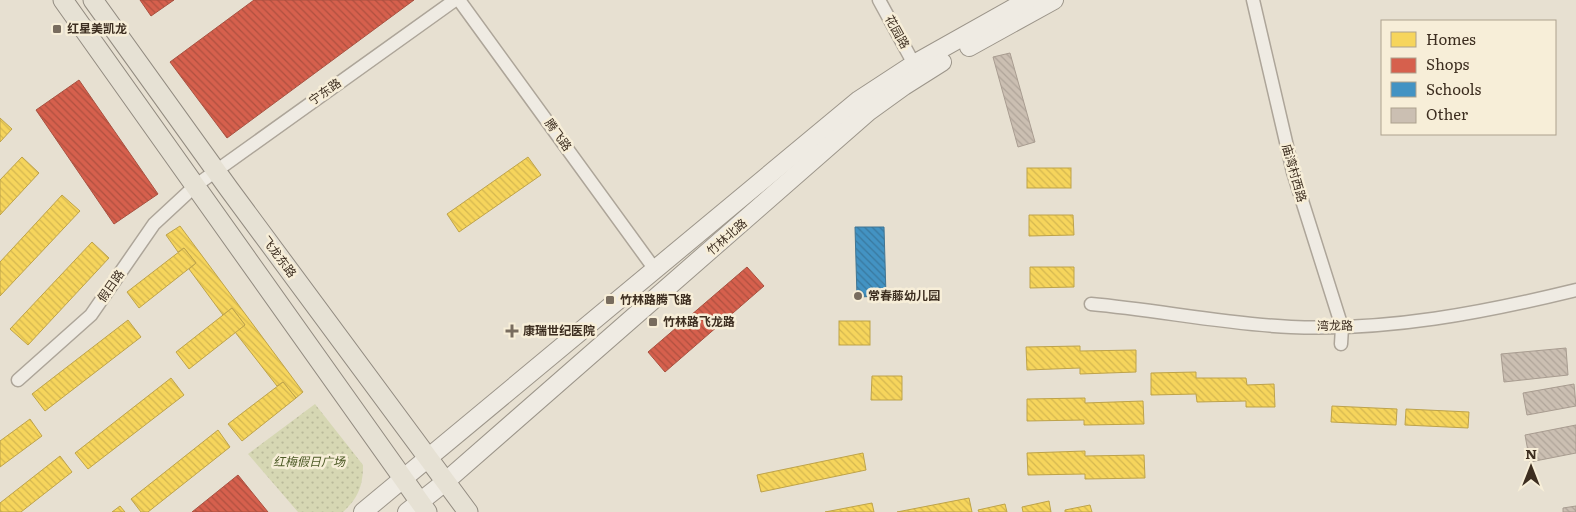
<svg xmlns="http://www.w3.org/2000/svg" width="1576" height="512" font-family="Literata,'Noto Sans SC',serif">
  <defs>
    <pattern id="park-dots" width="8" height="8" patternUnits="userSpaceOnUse" patternTransform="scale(1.25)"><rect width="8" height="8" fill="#d6d7b3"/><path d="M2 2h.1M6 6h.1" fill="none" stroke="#b9b99a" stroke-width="1.8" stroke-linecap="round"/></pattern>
    <pattern id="homes-back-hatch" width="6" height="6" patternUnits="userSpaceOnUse" patternTransform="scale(1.25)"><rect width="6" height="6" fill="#f6d55c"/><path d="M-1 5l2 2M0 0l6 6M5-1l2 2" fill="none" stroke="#d4b750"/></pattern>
    <pattern id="shops-back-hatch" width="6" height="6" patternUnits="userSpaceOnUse" patternTransform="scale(1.25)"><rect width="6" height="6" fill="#d6604d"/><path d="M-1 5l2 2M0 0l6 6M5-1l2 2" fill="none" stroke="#af5040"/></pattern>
    <pattern id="schools-back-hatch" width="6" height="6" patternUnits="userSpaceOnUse" patternTransform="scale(1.25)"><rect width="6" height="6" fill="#4393c3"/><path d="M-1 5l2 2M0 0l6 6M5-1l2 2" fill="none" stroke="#39789e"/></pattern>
    <pattern id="building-back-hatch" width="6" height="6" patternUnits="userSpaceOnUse" patternTransform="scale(1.25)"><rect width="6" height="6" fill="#cbbfb2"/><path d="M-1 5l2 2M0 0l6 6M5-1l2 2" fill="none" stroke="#afa499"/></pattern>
  </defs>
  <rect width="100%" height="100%" fill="#e7e0d1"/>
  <!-- park -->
  <path fill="url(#park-dots)" d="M315 404 363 465C363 486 358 498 343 512H298L248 454Z"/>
  <!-- homes -->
  <g fill="url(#homes-back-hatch)" stroke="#bea34a">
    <path d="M0 118 12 129 0 142Z"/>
    <path d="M22 157 39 173 0 215V180Z"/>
    <path d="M528 157 541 175 459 232 447 214Z"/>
    <rect x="1027" y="168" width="44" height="20"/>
    <path d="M62 195 80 211 0 296V262Z"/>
    <path d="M1029 215H1073L1074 235 1029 236Z"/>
    <path d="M180 226 303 392 296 398 283 382 277 386 235 332 245 325 232 308 223 315 189 269 196 263 184 248 178 252 166 235Z"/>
    <path d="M92 242 109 258 28 345 10 329Z"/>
    <path d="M184 248 196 263 139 308 127 292Z"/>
    <path d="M1030 267H1074V287L1030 288Z"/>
    <path d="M232 308 245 325 189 369 176 352Z"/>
    <path d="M128 320 141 337 45 411 32 394Z"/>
    <rect x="839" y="321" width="31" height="24"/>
    <path d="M1080 346V351L1136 350V372L1080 374V368L1027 370 1026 347Z"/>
    <path d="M1196 372V378H1246L1247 385 1274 384 1275 407H1246V401L1197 402 1196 394 1151 395V373Z"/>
    <path d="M872 376H902V400H871Z"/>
    <path d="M171 378 184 395 88 469 75 453Z"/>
    <path d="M283 382 296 398 242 441 228 424Z"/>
    <path d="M1085 398V403L1143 401 1144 424 1084 425V420L1027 421V399Z"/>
    <path d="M1332 406 1397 409 1396 425 1331 422Z"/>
    <path d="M1406 409 1469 412 1468 428 1405 425Z"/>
    <path d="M30 419 42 436 0 467V441Z"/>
    <path d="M218 430 230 447 148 512H141L131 499Z"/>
    <path d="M1085 451V456L1144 455 1145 478 1085 479V474L1028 475 1027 453Z"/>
    <path d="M863 453 866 470 761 492 757 475Z"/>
    <path d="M60 456 72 472 21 512H0V503Z"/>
    <path d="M969 498 972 512H897Z"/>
    <path d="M1049 501 1051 512H1023L1022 507Z"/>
    <path d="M872 503 874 512H825Z"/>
    <path d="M1005 504 1007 512H979L978 510Z"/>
    <path d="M1090 505 1092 512H1065V510Z"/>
    <path d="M120 506 125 512H112Z"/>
  </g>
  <!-- shops -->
  <g fill="url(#shops-back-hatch)" stroke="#a85140">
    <path d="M140 0H174L151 16Z"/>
    <path d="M254 0H414L227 138 170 62Z"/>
    <path d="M79 80 158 194 114 224 36 110Z"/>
    <path d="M747 267 764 286 665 372 648 352Z"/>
    <path d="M238 475 268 512H192Z"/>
  </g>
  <!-- schools -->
  <path fill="url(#schools-back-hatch)" stroke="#417592" d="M855 227H884L886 296 857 297Z"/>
  <!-- building -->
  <g fill="url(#building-back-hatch)" stroke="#a89c90">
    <path d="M1010 53 1035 142 1018 147 993 57Z"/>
    <path d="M1566 348 1568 375 1504 382 1501 354Z"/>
    <path d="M1574 384 1576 406 1527 415 1523 393Z"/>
    <path d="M1576 425V453L1530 462 1525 435Z"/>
    <path d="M1576 506V512H1563V508Z"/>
  </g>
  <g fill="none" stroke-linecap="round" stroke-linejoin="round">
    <!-- street casing -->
    <g stroke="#ada599" stroke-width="15">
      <g id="street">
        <path d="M459 0 656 271"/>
        <path d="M879 0 914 64"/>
        <path d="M1253 0 1293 172 1342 327 1341 344"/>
        <path d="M1091 304C1158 310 1224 324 1291 327 1388 331 1482 313 1576 290"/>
        <path d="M18 380 91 315 154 224 195 186 455 0"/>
      </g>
    </g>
    <!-- secondary casing -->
    <g stroke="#9c958a" stroke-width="20">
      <g id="secondary">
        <path d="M969 47 1054 0"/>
        <path d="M363 512 859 100 914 64 1028 0"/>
        <path d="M407 512 445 482 868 112 904 86 942 62"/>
      </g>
    </g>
    <!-- primary casing -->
    <g stroke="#928b80" stroke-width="21">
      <g id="primary">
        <path d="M63 0 427 512"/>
        <path d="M93 0 229 189 468 512"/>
      </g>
    </g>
    <!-- street -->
    <use href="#street" stroke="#efebe3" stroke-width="12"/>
    <!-- secondary -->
    <use href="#secondary" stroke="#efebe3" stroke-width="18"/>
    <!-- primary -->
    <use href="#primary" stroke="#e6e1d4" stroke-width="19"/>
  </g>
  <!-- markers -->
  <g fill="#786c5e" stroke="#f7eed8" stroke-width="2">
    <rect x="52" y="24" width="10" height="10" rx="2.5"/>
    <circle cx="858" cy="296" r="5"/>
    <rect x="605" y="295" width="10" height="10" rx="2.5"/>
    <rect x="648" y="317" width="10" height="10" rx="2.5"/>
    <path d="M509.5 323.5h5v5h5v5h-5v5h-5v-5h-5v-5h5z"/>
  </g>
  <g text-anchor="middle" stroke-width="5" stroke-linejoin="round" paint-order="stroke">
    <!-- poi labels -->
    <g font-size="12" font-weight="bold" fill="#3d2e20" stroke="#f7eed8" text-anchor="start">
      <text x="67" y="33">红星美凯龙</text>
      <text x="868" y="300">常春藤幼儿园</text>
      <text x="620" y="304">竹林路腾飞路</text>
      <text x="663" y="326">竹林路飞龙路</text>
      <text x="523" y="335">康瑞世纪医院</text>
    </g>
    <!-- street labels -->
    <g font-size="12" fill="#3d2e20" stroke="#f7eed8">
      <text transform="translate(897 32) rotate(61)" y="4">花园路</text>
      <text transform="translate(325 92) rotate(-35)" y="4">宁东路</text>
      <text transform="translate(558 135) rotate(54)" y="4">腾飞路</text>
      <text transform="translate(1294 173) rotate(74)" y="4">庙湾村西路</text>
      <text transform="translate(727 237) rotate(-41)" y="4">竹林北路</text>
      <text transform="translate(279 257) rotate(53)" y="4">飞龙东路</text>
      <text transform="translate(111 286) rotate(-55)" y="4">假日路</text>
      <text transform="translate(1335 326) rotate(-1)" y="4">湾龙路</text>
    </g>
    <!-- park labels -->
    <g font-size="12" font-style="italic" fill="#4d5a26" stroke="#f7eed8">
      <text x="309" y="466">红梅假日广场</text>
    </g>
  </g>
  <!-- legend -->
  <rect x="1381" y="20" width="175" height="115" fill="#f7eed8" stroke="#ada18e"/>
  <rect x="1391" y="32" width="25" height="15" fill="#f6d55c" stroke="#ada18e"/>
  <text x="1426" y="45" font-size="15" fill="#3d2e20">Homes</text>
  <rect x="1391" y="58" width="25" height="15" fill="#d6604d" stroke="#ada18e"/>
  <text x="1426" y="70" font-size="15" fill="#3d2e20">Shops</text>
  <rect x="1391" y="82" width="25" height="15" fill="#4393c3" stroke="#ada18e"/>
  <text x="1426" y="95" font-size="15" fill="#3d2e20">Schools</text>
  <rect x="1391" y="108" width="25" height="15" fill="#cbbfb2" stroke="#ada18e"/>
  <text x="1426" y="120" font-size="15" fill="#3d2e20">Other</text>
  <!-- north arrow -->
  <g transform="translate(1531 467)" stroke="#f7eed8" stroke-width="4" paint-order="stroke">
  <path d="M0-4L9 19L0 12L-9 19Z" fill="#3d2e20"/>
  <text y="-8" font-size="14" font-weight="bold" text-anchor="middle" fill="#3d2e20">N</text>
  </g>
</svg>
